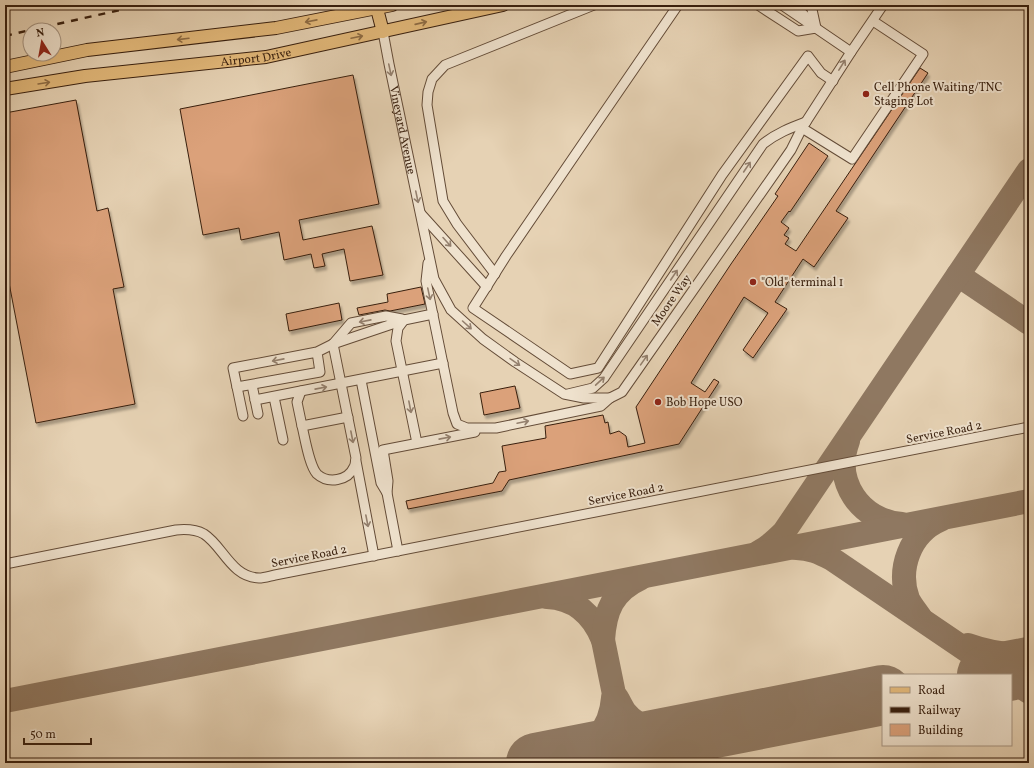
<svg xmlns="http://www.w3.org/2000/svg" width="1034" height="768" font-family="Vollkorn,serif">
  <defs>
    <filter id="shadow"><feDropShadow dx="2" dy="3.5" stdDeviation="1" flood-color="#0004"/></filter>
  </defs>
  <rect width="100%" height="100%" fill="#e6d2b4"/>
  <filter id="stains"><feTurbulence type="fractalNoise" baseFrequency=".005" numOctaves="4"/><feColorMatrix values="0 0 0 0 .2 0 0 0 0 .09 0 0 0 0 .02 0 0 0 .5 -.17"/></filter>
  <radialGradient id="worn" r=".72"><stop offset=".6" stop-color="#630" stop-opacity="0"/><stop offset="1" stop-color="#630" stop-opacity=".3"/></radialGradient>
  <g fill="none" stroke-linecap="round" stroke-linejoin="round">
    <!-- taxiway -->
    <g stroke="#8f7861" stroke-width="24">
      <path d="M958 275 1029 323"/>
      <path d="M848 441C833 481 860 521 902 524"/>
      <path d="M796 548C810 548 820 553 832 559L1003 675"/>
      <path d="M759 552C769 547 776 540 784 532L1029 170"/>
      <path d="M547 597C575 598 593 615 603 640L628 763"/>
      <path d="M920 617C916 611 911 605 908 599 897 569 910 533 940 520"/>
      <path d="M603 640C605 610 613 591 641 578"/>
      <path d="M968 645C987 652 1009 655 1029 655"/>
      <path d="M1011 680 1029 692"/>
      <path d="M617 698C620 703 622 708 625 712 641 732 665 733 689 733"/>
      <path d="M5 701 1029 501"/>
      <path d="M562 758C592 745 610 733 613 698"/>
      <path d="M562 758 587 759 600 763"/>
      <path d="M646 763C656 748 673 742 688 733"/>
    </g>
    <!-- runway -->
    <g stroke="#8f7861" stroke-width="60">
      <path d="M987 675 1029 667"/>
      <path d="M536 763 883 695"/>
    </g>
  </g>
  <!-- building -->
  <g fill="#dba17a" stroke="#381f0e" filter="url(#shadow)">
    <path d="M920 68 928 73 836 211 848 218 814 267 803 259 775 302 787 309 753 358 743 350 768 313 744 297 691 383 705 392 714 379 719 382 679 444 509 480 502 491 408 509 406 501 493 483 499 472 506 471 502 446 546 438 545 426 603 415 605 423 608 422 610 434 619 431 626 436 628 447 645 443 636 407 731 264 778 196 775 194 809 143 828 156 790 212 789 211 781 222 789 228 784 235 789 238 785 244 796 251Z"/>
    <path d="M353 75 379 204 299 220 303 240 372 226 383 275 350 281 344 249 322 254 325 266 314 268 311 254 284 260 279 232 241 240 239 228 203 235 180 109Z"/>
    <path d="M76 100 97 211 108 208 124 287 113 289 135 404 36 423 5 262V113Z"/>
    <path d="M421 287 425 304 390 311 385 310 359 315 357 308 388 302 387 294Z"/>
    <path d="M339 303 342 320 289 331 286 314Z"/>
    <path d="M515 386 520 408 484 415 480 393Z"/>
  </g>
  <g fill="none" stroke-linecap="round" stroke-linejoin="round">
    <!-- minor casing -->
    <g stroke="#644c38" stroke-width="11">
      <g id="minor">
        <path d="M678 5 588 136 506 256 473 308 570 374 598 368 722 175 808 56 821 73 833 81"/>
        <path d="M758 5 798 31 816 28"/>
        <path d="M782 5 851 52"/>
        <path d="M794 5 807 18"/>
        <path d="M811 5 816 28"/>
        <path id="s1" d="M383 32 389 64 434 279 451 310 483 339 515 362 564 394 584 398H610L622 392 791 150 802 128 851 52 883 5"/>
        <path d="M802 128 852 159 923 54 873 21"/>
        <path d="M421 214 487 287"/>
        <path d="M428 263 426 281 453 413 457 424 467 428H496L601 406 610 398"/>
        <path d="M495 274 457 224 443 201 427 105 428 92 432 79 445 65 594 5"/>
        <path d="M404 320 398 328 396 341 417 443"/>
        <path d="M333 344 351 323 386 316 402 319"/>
        <path d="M317 352 320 372 237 387 233 368 317 352 333 344 404 320 433 314"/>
        <path d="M361 380 381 483 387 493"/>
        <path d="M252 385 258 414"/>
        <path d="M237 387 243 416"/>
        <path d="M301 391 297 402 302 426 348 417"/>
        <path d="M568 394 593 388 604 378 763 144C777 133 790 128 806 122"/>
        <path d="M274 397 283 440"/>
        <path d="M255 400 443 363"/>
        <path d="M302 426C305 438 309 465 317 474 328 484 348 481 354 467 356 464 355 461 356 458L333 344"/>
        <path d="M356 461 374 556"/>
        <path d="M398 551 387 493 388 481 383 450 475 432"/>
        <path d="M5 564 176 530C186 529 195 529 204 534 223 546 231 577 259 578 264 578 270 576 275 575L1029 427"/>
      </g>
    </g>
    <!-- major casing -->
    <g stroke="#381f0e" stroke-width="14">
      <g id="major">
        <path d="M376 5 383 32"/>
        <path d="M5 67 87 50 276 28 392 5"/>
        <path id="s2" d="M5 89 85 76 266 57 503 5"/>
      </g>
    </g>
    <!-- minor -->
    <use href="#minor" stroke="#efe2ce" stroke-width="9"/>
    <!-- major -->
    <use href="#major" stroke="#e3b97a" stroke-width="12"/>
    <!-- rail -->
    <g stroke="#381f0e" stroke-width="2.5" stroke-dasharray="7 7" stroke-linecap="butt">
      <path d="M30 30 143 5"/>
      <path d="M5 36 30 30"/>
    </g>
  </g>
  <!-- one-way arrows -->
  <defs><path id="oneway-shaft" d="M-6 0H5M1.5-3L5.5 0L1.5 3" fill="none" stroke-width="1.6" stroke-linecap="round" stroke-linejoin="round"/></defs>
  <g stroke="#8e6c44">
    <use href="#oneway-shaft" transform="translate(311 21) rotate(169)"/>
    <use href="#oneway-shaft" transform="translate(421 23) rotate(-13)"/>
    <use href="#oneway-shaft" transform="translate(357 37) rotate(-12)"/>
    <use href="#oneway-shaft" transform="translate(183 39) rotate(173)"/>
    <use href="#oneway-shaft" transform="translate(44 83) rotate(-9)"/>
  </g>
  <g stroke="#94806e">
    <use href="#oneway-shaft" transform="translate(842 65) rotate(-58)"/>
    <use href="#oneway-shaft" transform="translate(390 70) rotate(78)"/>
    <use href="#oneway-shaft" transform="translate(747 167) rotate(-56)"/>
    <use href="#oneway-shaft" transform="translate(417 197) rotate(78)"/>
    <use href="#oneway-shaft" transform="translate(447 242) rotate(48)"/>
    <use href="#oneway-shaft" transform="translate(674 275) rotate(-56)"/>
    <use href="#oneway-shaft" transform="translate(429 294) rotate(78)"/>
    <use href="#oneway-shaft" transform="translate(365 321) rotate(169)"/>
    <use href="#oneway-shaft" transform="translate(467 325) rotate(42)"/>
    <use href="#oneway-shaft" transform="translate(278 360) rotate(169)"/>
    <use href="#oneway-shaft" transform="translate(644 360) rotate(-55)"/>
    <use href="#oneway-shaft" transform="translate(515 362) rotate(35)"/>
    <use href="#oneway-shaft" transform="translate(600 381) rotate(-43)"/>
    <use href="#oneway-shaft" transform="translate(321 388) rotate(-11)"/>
    <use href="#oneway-shaft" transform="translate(410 407) rotate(79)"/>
    <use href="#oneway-shaft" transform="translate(523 422) rotate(-12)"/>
    <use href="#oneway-shaft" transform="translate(352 437) rotate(79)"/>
    <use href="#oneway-shaft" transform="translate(445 438) rotate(-11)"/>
    <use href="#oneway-shaft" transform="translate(367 521) rotate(79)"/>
  </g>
  <!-- markers -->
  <g fill="#8f2418" stroke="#efe2ce" stroke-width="1.5">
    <circle cx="866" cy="94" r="4"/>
    <circle cx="753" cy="282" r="4"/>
    <circle cx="658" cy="402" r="4"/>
  </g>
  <g text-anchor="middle" stroke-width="4" stroke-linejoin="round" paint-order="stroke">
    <!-- street labels -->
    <g font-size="12" fill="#381f0e" stroke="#efe2ce">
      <text dy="4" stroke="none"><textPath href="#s2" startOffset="253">Airport Drive</textPath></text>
      <text dy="4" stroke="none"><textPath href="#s1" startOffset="100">Vineyard Avenue</textPath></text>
      <text transform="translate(671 300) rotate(-55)" y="4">Moore Way</text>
      <text transform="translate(944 432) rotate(-11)" y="4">Service Road 2</text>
      <text transform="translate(626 494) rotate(-11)" y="4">Service Road 2</text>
      <text transform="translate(309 556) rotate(-11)" y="4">Service Road 2</text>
    </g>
    <!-- poi labels -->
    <g font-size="12" fill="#381f0e" stroke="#efe2ce" text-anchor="start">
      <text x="874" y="91">Cell Phone Waiting/TNC<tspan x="874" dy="14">Staging Lot</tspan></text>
      <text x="761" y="286">"Old" terminal 1</text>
      <text x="666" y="406">Bob Hope USO</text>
    </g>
  </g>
  <!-- margin -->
  <rect width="1034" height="768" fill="none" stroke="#e6d2b4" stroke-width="20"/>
  <rect x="6" y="6" width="1022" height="756" fill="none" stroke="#381f0e" stroke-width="2"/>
  <rect x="10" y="10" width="1014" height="748" fill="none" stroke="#381f0e"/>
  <!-- legend -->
  <rect x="882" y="674" width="130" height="72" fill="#efe2ce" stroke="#a69481"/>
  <rect x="890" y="687" width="20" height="6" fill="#e3b97a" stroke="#a69481"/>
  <text x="918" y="694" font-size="12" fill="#381f0e">Road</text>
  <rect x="890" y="707" width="20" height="6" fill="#381f0e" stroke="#a69481"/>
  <text x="918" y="714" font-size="12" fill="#381f0e">Railway</text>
  <rect x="890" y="724" width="20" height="12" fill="#dba17a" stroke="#a69481"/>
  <text x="918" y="734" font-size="12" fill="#381f0e">Building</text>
  <!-- north arrow -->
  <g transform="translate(42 42) rotate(349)"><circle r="19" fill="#efe2ce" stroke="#a69481"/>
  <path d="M0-3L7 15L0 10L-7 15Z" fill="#8f2418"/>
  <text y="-6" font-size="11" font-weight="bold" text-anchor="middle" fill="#381f0e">N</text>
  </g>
  <!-- scale -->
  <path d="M24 738v6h67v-6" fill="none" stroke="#381f0e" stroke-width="2"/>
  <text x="30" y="738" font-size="12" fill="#381f0e" stroke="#efe2ce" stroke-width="3" paint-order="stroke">50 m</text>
  <rect width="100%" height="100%" filter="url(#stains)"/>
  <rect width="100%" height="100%" fill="url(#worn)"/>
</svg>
